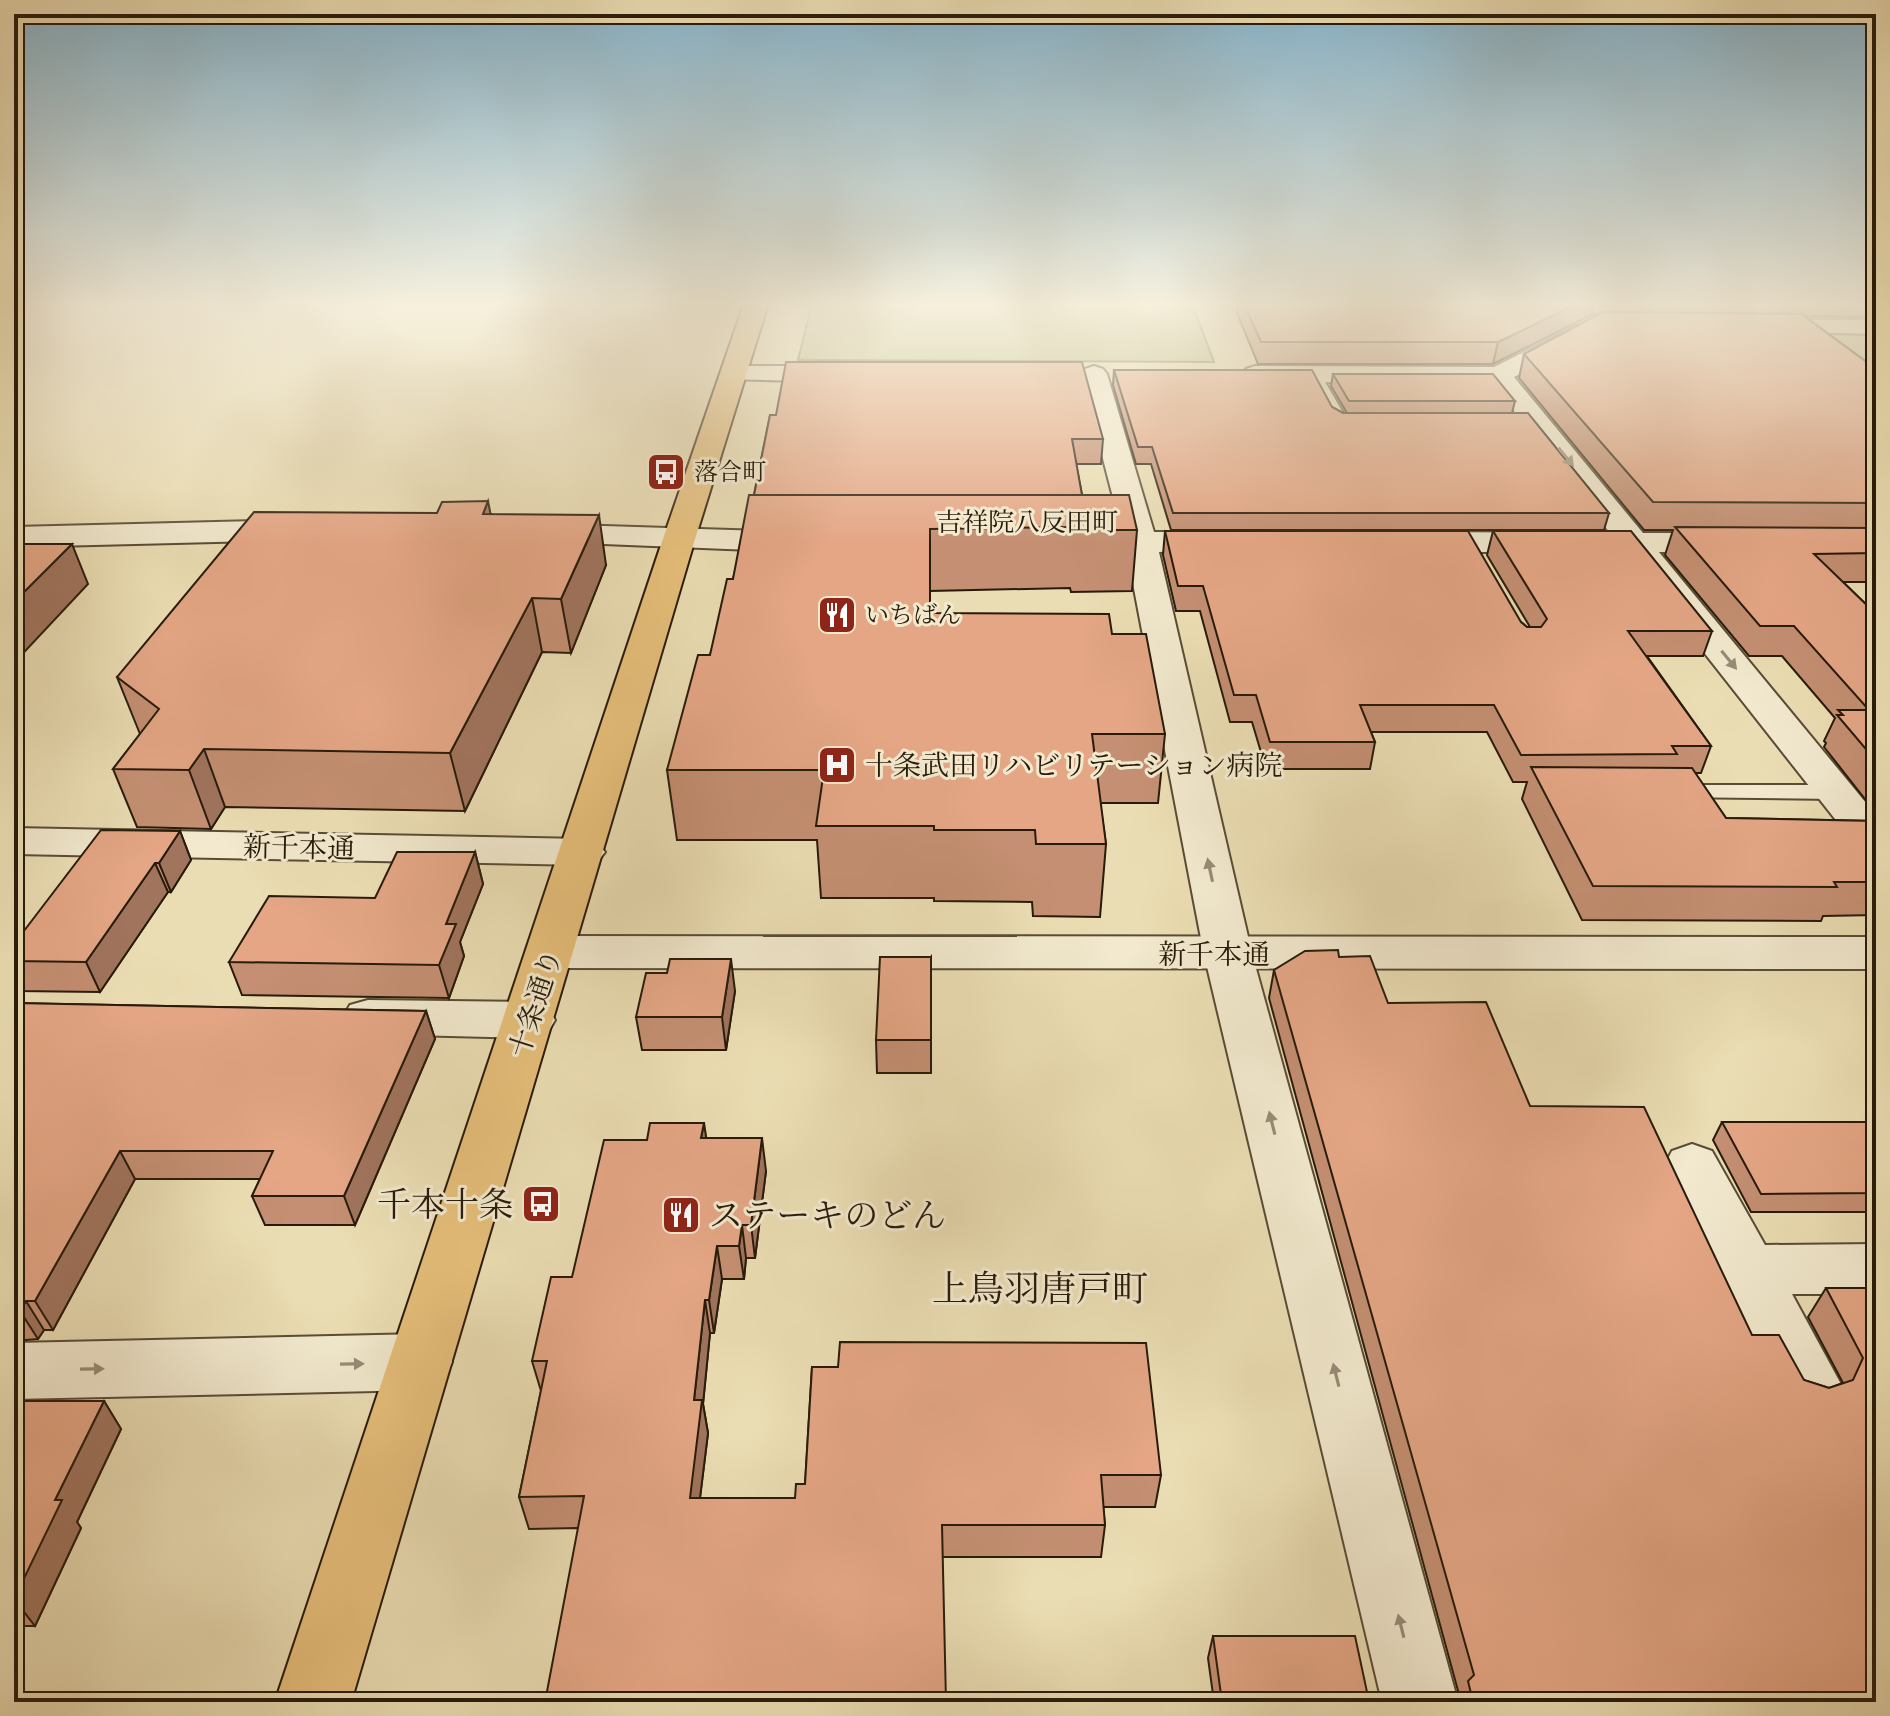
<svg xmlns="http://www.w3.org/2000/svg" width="1890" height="1716" font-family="Alegreya,'Noto Serif JP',serif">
  <rect width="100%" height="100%" fill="#ebddb3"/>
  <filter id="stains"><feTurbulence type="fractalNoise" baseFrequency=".0025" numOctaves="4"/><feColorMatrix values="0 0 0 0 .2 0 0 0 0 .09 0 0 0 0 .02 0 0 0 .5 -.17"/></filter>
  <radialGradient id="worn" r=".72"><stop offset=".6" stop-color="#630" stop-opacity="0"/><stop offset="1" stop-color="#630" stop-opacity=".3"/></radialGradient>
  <!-- green -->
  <g fill="#bebf88" stroke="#736d4a" stroke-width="2">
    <path d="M812 304H1192L1214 362 798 360Z"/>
    <path d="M1876 332V376L1824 336 1828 333Z"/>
  </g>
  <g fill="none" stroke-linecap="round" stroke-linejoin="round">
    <!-- service casing -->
    <g stroke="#594c35" stroke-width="4">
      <g id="service">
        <path d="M1314 371 1321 375 1345 416 1362 418V424H1335L1307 375Z"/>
        <path d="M1676 785H1835L1843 787 1846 792 1843 797 1835 799 1668 797 1665 792 1668 787Z"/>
      </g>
    </g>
    <!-- minor casing -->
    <g stroke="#594c35" stroke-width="4">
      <g id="minor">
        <path d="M1758 319 1876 320V334L1749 331 1746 326 1749 321Z"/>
        <path d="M1576 326 1585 328 1588 333 1585 338 1514 377 1643 533H1727L1738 536 1743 543 1738 550 1727 553 1659 552 1876 815V856L1861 852 1625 552H1416L1405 549 1400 542 1405 535 1416 532 1610 533 1492 383 1255 382 1246 379 1242 374 1246 369 1255 366 1494 367Z"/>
        <path d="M734 366H843L852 369 856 374 852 379 843 382 725 379 721 374 725 369Z"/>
        <path d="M1094 366 1103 369 1107 374 1154 532H1223L1234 535 1239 542 1234 549 1159 552 1252 954 1458 1702H1382L1204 954 1127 552 1065 549 1060 542 1065 535 1122 532 1081 374 1085 369Z"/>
        <path d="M299 520 310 523 315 530 310 537 299 540 14 547V527Z"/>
        <path d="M540 524 799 532 810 535 815 542 810 549 799 552 529 541 524 534 529 527Z"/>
        <path d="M368 1000 530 1002 548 1008 555 1020 548 1032 530 1038 368 1034 350 1029 343 1017 350 1005Z"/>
        <path d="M1692 1144 1712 1151 1765 1245 1876 1244V1294H1792L1842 1386 1833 1406 1810 1414 1787 1406 1664 1166 1672 1151Z"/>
        <path d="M421 1334 443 1342 452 1362 443 1382 421 1390 14 1399V1343Z"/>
      </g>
    </g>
    <!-- tertiary casing -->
    <g stroke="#594c35" stroke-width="4">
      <g id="tertiary">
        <path d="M14 828 583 839 598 843 605 852 598 861 583 865 14 854Z"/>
        <path d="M552 936 1876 937V969L552 968 535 963 528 952 535 941Z"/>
      </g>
    </g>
    <!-- primary casing -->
    <g stroke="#281b0b" stroke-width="4">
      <path id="primary" d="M744 304H768L695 539 351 1702H275L663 539Z"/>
    </g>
    <!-- service -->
    <use href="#service" fill="#f2e9ce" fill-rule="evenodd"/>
    <!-- minor -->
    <use href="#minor" fill="#f2e9ce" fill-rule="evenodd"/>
    <!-- tertiary -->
    <use href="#tertiary" fill="#f2e9ce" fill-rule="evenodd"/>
    <!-- primary -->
    <use href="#primary" fill="#e6be7a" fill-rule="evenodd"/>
  </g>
  <!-- wall -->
  <g fill="#c48f72" stroke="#281b0b" stroke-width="2">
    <path d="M1238 304H1876V317L1807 316 1802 314 1876 369V582H1843L1876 614V813L1824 747 1826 743 1824 741 1835 718 1782 656H1749L1665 555 1673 530H1644L1519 378 1524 354 1597 315H1591L1493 364H1258L1237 313Z"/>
    <path d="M1114 370 1332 407 1343 413 1609 513 1604 530H1171L1151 464H1136L1113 385Z"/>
    <path d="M1333 374 1515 401 1512 413H1347L1331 386Z"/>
    <path d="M770 415 1103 439 1101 464H1076L1082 495 1137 530 1132 591 1071 592 1070 588 930 591V613L1112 634 1165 734 1158 803H1100L1106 844 1100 917 1033 916 1032 902 934 901V898H821L817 840H677L667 770 710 655 733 579 754 495Z"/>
    <path d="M491 514 606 565 571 653 542 652 465 811 225 807 211 829 137 827 113 769 140 734 117 677Z"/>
    <path d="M1165 531 1521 622 1527 627H1530L1487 555 1493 531 1712 631 1703 656H1647L1711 746 1701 773H1695L1726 818 1876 821V915L1823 916 1821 921 1582 920 1522 799 1527 782H1513L1487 732H1371L1375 742 1370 769H1266L1252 722H1230L1200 611H1176L1163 555Z"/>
    <path d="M180 831 191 860 171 892H168L100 992 17 991 14 985V944Z"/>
    <path d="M475 852 483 884 460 942 464 956 449 998 242 995 229 962 375 898Z"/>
    <path d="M931 957V1073H877L876 1040Z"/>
    <path d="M1339 957 1388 1003 1530 1106 1752 1335 1804 1380 1829 1388 1843 1383 1808 1317 1826 1288H1876V1702H1458L1460 1698 1269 998 1274 970Z"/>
    <path d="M667 973 735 991 726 1050H642L636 1017Z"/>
    <path d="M14 1003 426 1011 435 1039 355 1225H265L252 1196 260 1179H135L53 1330H44L38 1339 14 1341Z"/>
    <path d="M1722 1122H1876V1212H1751L1713 1140Z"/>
    <path d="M706 1138 766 1171 755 1258H746L744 1279H722L714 1333H710L703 1404 708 1433 700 1498H795L805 1484 812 1367 1161 1475 1155 1507H1103L1105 1525 1101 1557H943L578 1528 529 1529 519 1497 541 1391 532 1361Z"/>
    <path d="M14 1401H104L121 1429 77 1522 81 1528 35 1626H14Z"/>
    <path d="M1213 1636 1375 1702H1214L1208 1658Z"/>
  </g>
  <!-- shaded-wall -->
  <g fill="#a0745d" stroke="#281b0b" stroke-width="2">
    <path d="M1577 304H1594L1591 315 1493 364 1498 342Z"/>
    <path d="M1786 304H1797L1794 311 1781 316Z"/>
    <path d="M488 501 498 552 483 514Z"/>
    <path d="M599 515 606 565 571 653 561 599Z"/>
    <path d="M72 544 88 584 14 663V602Z"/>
    <path d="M532 598 542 652 465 811 450 753Z"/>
    <path d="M204 749 225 807 211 829 189 770Z"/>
    <path d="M180 831 191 860 171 892 159 863Z"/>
    <path d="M475 852 483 884 460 942 464 956 449 998 439 965 446 924Z"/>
    <path d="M155 863 168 892 100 992 86 962Z"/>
    <path d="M731 959 735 991 726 1050 722 1017Z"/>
    <path d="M426 1011 435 1039 355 1225 344 1196Z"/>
    <path d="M704 1123 709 1156 701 1138Z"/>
    <path d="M762 1138 766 1171 755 1258 751 1225Z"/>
    <path d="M120 1151 135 1179 53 1330 35 1301Z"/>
    <path d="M742 1225 746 1258 744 1279 739 1246Z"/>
    <path d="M717 1246 722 1279 714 1333 709 1300Z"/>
    <path d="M705 1300 710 1333 703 1404 708 1433 696 1530 690 1498 694 1400Z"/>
    <path d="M26 1301 44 1330 38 1339 20 1311Z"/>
    <path d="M104 1401 121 1429 77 1522 81 1528 35 1626 14 1599 55 1500Z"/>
  </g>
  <!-- building -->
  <g fill="#e4a685" stroke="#281b0b" stroke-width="2">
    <path d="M1244 304H1577L1498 342H1261Z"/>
    <path d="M1603 312 1801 314 1876 369V503L1653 502 1524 354Z"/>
    <path d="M786 362H1082L1103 439H1072L1082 495H754L770 415H776Z"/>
    <path d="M1114 370H1312L1332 407 1343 413H1528L1609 513H1173L1152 447H1138Z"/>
    <path d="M1333 374H1493L1515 401H1349Z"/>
    <path d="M749 495H1129L1137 530H1075L1074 527 930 529V613L1109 614 1112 634H1146L1165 734H1092L1106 844H1036L1035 830H934V826H816L824 770H667L698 655H710L727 579H733Z"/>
    <path d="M488 501 483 514 599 515 561 599 532 598 450 753 204 749 189 770 113 769 159 709 117 677 254 512 437 513 442 502Z"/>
    <path d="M1675 527 1876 528V553L1814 554 1876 614V761L1837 715H1843L1838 710H1869L1794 626H1760Z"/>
    <path d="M1165 531H1468L1521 622 1527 627H1541L1547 619 1493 531H1631L1712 631H1628L1711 746H1672L1677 754 1521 755 1494 705H1360L1375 742H1270L1256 695H1234L1203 586H1178Z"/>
    <path d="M14 544H72L14 602Z"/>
    <path d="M1531 767 1692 768 1726 818 1876 821V882H1834L1837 887 1593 886Z"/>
    <path d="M101 830 180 831 159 863H155L86 962 14 961V944Z"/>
    <path d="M397 852H475L446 924H456L439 965 229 962 269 896 375 898Z"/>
    <path d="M1338 950 1339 957 1370 956 1388 1003 1486 1002 1530 1106 1644 1107 1752 1335H1779L1804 1380 1829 1388 1853 1380 1863 1358 1826 1288H1876V1702H1473L1468 1681 1474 1675 1274 970 1305 951Z"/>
    <path d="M880 957H931V1040H876Z"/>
    <path d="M670 959H731L722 1017H636L646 973H667Z"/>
    <path d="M14 1003 426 1011 344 1196H252L273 1151H120L35 1301H26L20 1311H14Z"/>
    <path d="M1722 1122H1876V1193L1761 1194Z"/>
    <path d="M650 1123H704L701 1138H762L751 1225H742L739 1246H717L709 1300H705L694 1400H702L690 1498H795L796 1484H805L812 1367H838L840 1342 1146 1343 1161 1475H1101L1105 1525H942L946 1702H545L584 1496 519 1497 547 1361H532L551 1277H572L604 1140H647Z"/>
    <path d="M14 1401H104L55 1500H62L14 1599V1476L18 1469H14Z"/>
    <path d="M1213 1636H1355L1367 1692H1373L1375 1702H1222Z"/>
  </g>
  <!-- one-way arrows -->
  <defs><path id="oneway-solid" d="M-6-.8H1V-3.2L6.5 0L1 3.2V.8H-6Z" transform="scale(2)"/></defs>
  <g fill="#978c76">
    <use href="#oneway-solid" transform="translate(1566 457) rotate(51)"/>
    <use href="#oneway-solid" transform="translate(1729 660) rotate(51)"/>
    <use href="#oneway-solid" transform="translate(1210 870) rotate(-102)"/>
    <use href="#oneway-solid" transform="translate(1272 1123) rotate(-104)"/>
    <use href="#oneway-solid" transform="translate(352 1364) rotate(-1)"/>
    <use href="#oneway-solid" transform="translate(92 1369) rotate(-1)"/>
    <use href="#oneway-solid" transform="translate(1336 1375) rotate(-104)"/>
    <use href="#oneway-solid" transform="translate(1401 1626) rotate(-104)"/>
  </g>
  <!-- sky -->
  <linearGradient id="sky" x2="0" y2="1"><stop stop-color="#88b7d0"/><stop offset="0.56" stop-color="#f6f0dd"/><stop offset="1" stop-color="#f6f0dd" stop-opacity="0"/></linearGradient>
  <rect width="1890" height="544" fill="url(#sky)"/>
  <!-- icons -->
  <defs>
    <g id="bus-square" transform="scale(2)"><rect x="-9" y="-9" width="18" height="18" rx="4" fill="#8f2418" stroke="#f2e9ce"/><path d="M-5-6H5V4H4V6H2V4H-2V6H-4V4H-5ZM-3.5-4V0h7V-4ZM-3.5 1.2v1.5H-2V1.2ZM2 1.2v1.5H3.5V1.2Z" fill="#fff"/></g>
    <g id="restaurant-square" transform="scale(2)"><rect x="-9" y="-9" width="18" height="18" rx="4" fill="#8f2418" stroke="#f2e9ce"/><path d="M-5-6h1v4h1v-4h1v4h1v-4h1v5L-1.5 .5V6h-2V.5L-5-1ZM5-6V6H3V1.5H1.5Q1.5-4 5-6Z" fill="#fff"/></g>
    <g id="hospital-square" transform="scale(2)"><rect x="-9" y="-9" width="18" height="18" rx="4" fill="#8f2418" stroke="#f2e9ce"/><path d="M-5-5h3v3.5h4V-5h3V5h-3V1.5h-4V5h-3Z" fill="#fff"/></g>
  </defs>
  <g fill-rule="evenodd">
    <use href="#bus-square" x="666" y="472"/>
    <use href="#restaurant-square" x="837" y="615"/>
    <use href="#hospital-square" x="837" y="765"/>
    <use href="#bus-square" x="541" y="1204"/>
    <use href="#restaurant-square" x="681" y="1215"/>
  </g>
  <g text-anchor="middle" stroke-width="6" stroke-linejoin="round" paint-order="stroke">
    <!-- far-poi labels -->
    <g font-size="24" fill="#281b0b" stroke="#f2e9ce" text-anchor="start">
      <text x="694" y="480">落合町</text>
      <text x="865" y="623">いちばん</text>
    </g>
    <!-- far-neighbourhood labels -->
    <g font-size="26" fill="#281b0b" stroke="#f2e9ce">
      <text x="1027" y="531">吉祥院八反田町</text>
    </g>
    <!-- poi labels -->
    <g font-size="28" fill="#281b0b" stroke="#f2e9ce" text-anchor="start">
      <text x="865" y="775">十条武田リハビリテーション病院</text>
    </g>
    <!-- street labels -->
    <g font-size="28" fill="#281b0b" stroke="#f2e9ce">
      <text transform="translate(299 847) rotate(1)" y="10">新千本通</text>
      <text x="1214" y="964">新千本通</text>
      <text transform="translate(535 1003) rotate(-72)" y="10">十条通り</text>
    </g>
    <!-- near-poi labels -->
    <g font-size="34" fill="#281b0b" stroke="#f2e9ce" text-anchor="end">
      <text x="513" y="1216">千本十条</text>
      <text x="709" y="1227" text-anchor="start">ステーキのどん</text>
    </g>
    <!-- near-neighbourhood labels -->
    <g font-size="36" fill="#281b0b" stroke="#f2e9ce">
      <text x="1040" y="1301">上鳥羽唐戸町</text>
    </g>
  </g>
  <!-- margin -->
  <rect width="1890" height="1716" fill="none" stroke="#ebddb3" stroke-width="48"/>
  <rect x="16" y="16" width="1858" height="1684" fill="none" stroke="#281b0b" stroke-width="4"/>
  <rect x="24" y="24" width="1842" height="1668" fill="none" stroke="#281b0b" stroke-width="2"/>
  <rect width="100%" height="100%" filter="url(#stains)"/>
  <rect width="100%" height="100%" fill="url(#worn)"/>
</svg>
